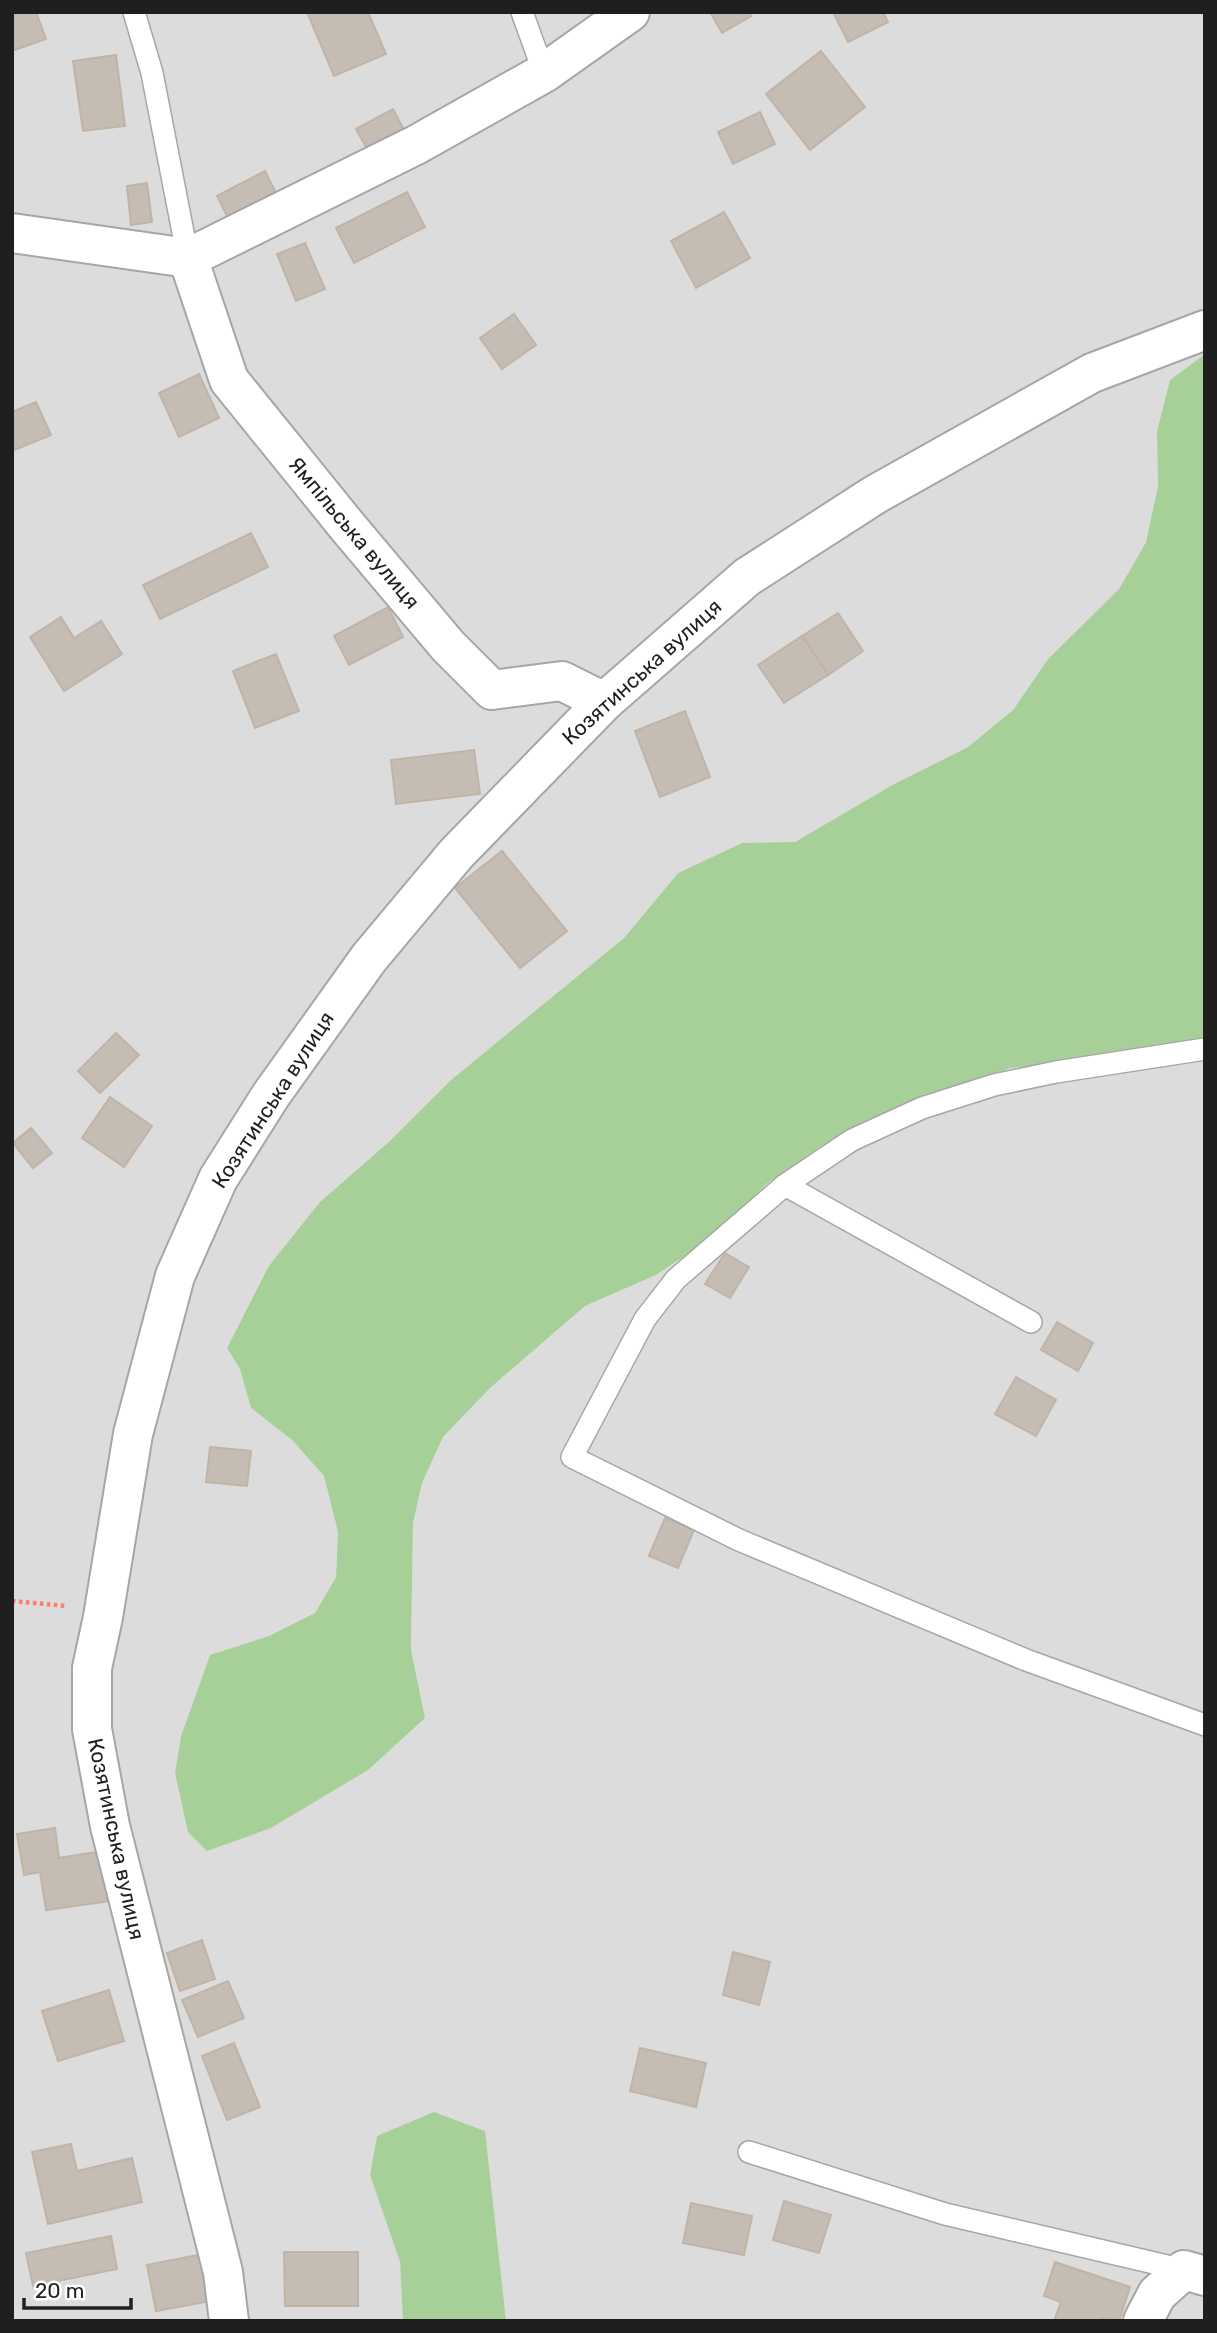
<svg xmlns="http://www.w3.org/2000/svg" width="1217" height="2333" font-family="Rubik,sans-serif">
  <rect width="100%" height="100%" fill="#f0ece5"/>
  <!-- residential -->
  <path fill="#dddcdc" d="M12 12H1205V354L1170 380 1157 431 1158 486 1146 541 1119 589 1048 659 1013 710 968 747 894 784 795 842 742 843 678 873 624 938 451 1080 268 1266 227 1348 240 1369 251 1408 292 1440 324 1476 338 1532 336 1577 315 1613 269 1636 210 1655 181 1736 175 1773 188 1832 425 1718 411 1650 413 1523 422 1483 442 1437 490 1388 585 1306 656 1275 718 1234 765 1185 821 1146 872 1124 1010 1068 1205 1049V2321H506L499 2267 377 2136 370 2175 400 2262 403 2321H12Z"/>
  <!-- forest -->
  <g fill="#a7d098">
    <path d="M1205 354V1049L1010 1068 872 1124 821 1146 765 1185 718 1234 656 1275 585 1306 490 1388 443 1437 422 1483 413 1523 411 1650 425 1718 368 1770 271 1828 207 1851 188 1832 175 1773 181 1736 210 1655 269 1636 315 1613 336 1577 338 1532 324 1476 292 1440 251 1408 240 1369 227 1348 268 1267 320 1202 390 1141 451 1080 624 938 678 873 742 843 795 842 894 784 968 747 1013 710 1048 659 1119 589 1146 542 1158 486 1157 431 1170 380Z"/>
    <path d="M434 2112 485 2131 506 2321H403L400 2262 370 2175 377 2136Z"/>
  </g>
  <!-- building -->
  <g fill="#c5bcb4" stroke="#c2b3a6" stroke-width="2">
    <path d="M12 12H36L46 39 12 51Z"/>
    <path d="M307 12H368L386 54 334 76Z"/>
    <path d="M710 12H749L751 16 722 33Z"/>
    <path d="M837 12H883L888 22 848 42 834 14Z"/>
    <path d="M821 51 865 107 810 150 766 94Z"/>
    <path d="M116 55 125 126 83 131 73 61Z"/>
    <path d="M393 109 404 130 367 149 356 129Z"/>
    <path d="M760 112 775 144 733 164 718 132Z"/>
    <path d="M265 171 280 201 232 226 217 196Z"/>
    <path d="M147 183 152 222 131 225 127 186Z"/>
    <path d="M407 192 425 227 354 263 336 228Z"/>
    <path d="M724 212 750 258 696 288 671 241Z"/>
    <path d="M305 243 325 289 296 301 277 254Z"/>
    <path d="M514 314 536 345 502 369 480 338Z"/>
    <path d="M199 374 219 418 179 437 159 393Z"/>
    <path d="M36 402 51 435 12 451V412Z"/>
    <path d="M251 533 268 567 160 619 143 585Z"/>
    <path d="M388 607 403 637 349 665 334 636Z"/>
    <path d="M838 613 863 651 828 675 802 636Z"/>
    <path d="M61 617 74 638 101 621 122 654 64 691 30 637Z"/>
    <path d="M802 636 828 675 784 703 758 665Z"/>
    <path d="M276 654 299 711 255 728 233 671Z"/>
    <path d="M685 711 710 777 660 797 635 731Z"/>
    <path d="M474 750 480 794 396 804 391 760Z"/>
    <path d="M502 851 567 931 520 968 455 888Z"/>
    <path d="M116 1033 139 1055 100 1093 78 1071Z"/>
    <path d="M110 1097 152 1126 124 1167 82 1138Z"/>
    <path d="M31 1128 52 1153 33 1168 13 1143Z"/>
    <path d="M725 1253 749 1267 730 1298 705 1284Z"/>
    <path d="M1057 1322 1093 1343 1078 1371 1041 1350Z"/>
    <path d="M1016 1377 1056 1400 1036 1436 995 1414Z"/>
    <path d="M210 1447 251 1451 247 1486 206 1482Z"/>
    <path d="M665 1518 694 1530 678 1568 649 1556Z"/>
    <path d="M55 1828 59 1858 103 1851 111 1901 46 1910 40 1872 24 1875 17 1834Z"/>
    <path d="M202 1940 215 1979 180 1991 167 1953Z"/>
    <path d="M733 1952 770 1962 759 2005 723 1995Z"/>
    <path d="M228 1981 244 2018 198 2037 182 2000Z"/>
    <path d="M109 1990 124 2041 58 2061 42 2011Z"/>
    <path d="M234 2043 260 2107 227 2120 202 2056Z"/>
    <path d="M640 2048 706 2063 696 2107 630 2091Z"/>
    <path d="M71 2144 77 2171 132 2158 142 2202 48 2224 32 2152Z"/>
    <path d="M784 2201 831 2215 819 2253 773 2240Z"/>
    <path d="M691 2203 752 2216 744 2255 683 2243Z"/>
    <path d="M111 2236 117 2269 33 2286 26 2253Z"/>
    <path d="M284 2252H358V2306H285Z"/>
    <path d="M203 2254 211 2301 156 2311 147 2265Z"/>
    <path d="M1055 2262 1130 2287 1119 2321 1101 2318 1100 2321H1054L1061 2302 1044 2296Z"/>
  </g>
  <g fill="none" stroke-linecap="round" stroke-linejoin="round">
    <!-- service casing -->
    <g stroke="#a6a6a6" stroke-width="24">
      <g id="service">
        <path d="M134 12 152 73 188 258"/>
        <path d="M522 12 544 73"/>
        <path d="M1205 1049 1056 1072 994 1085 922 1108 852 1140 785 1185 676 1279 645 1319 572 1457 739 1540 1026 1660 1205 1725"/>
        <path d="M785 1185 1031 1322"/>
        <path d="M749 2152 945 2214 1184 2270"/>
      </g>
    </g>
    <!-- minor casing -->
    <g stroke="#a6a6a6" stroke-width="42">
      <g id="minor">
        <path d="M12 233 188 258 416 145 544 73 630 12"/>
        <path d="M188 258 229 380 347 526 448 646 492 690 562 681 604 702"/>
        <path d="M229 2321 223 2272 110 1826 92 1729V1668L103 1617 133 1434 175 1276 218 1179 271 1095 369 958 456 854 604 702 747 577 876 494 1092 373 1205 330"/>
        <path d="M1143 2321 1157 2294 1184 2270 1205 2276"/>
      </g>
    </g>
    <!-- path -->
    <path stroke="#fe7c68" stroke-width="4.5" stroke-dasharray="3.5 3.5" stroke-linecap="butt" d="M12 1601 67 1606"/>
    <!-- service -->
    <use href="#service" stroke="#fff" stroke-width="21"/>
    <!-- minor -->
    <use href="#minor" stroke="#fff" stroke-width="38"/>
  </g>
  <g text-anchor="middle" stroke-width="7" stroke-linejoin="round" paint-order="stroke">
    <!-- street labels -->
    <g font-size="21" fill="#1f1f1f" stroke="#fff">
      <text transform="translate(354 533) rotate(50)" y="7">Ямпільська вулиця</text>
      <text transform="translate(642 672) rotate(-42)" y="7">Козятинська вулиця</text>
      <text transform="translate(273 1100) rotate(-57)" y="7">Козятинська вулиця</text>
      <text transform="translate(116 1839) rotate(78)" y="7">Козятинська вулиця</text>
    </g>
  </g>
  <!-- border -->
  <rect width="1217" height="2333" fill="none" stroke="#1f1f1f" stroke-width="28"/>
  <!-- scale -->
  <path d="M24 2298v10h107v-10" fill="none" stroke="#1f1f1f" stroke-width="3.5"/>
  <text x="35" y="2298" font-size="21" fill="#1f1f1f" stroke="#ffffff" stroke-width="5" paint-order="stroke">20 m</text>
</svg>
